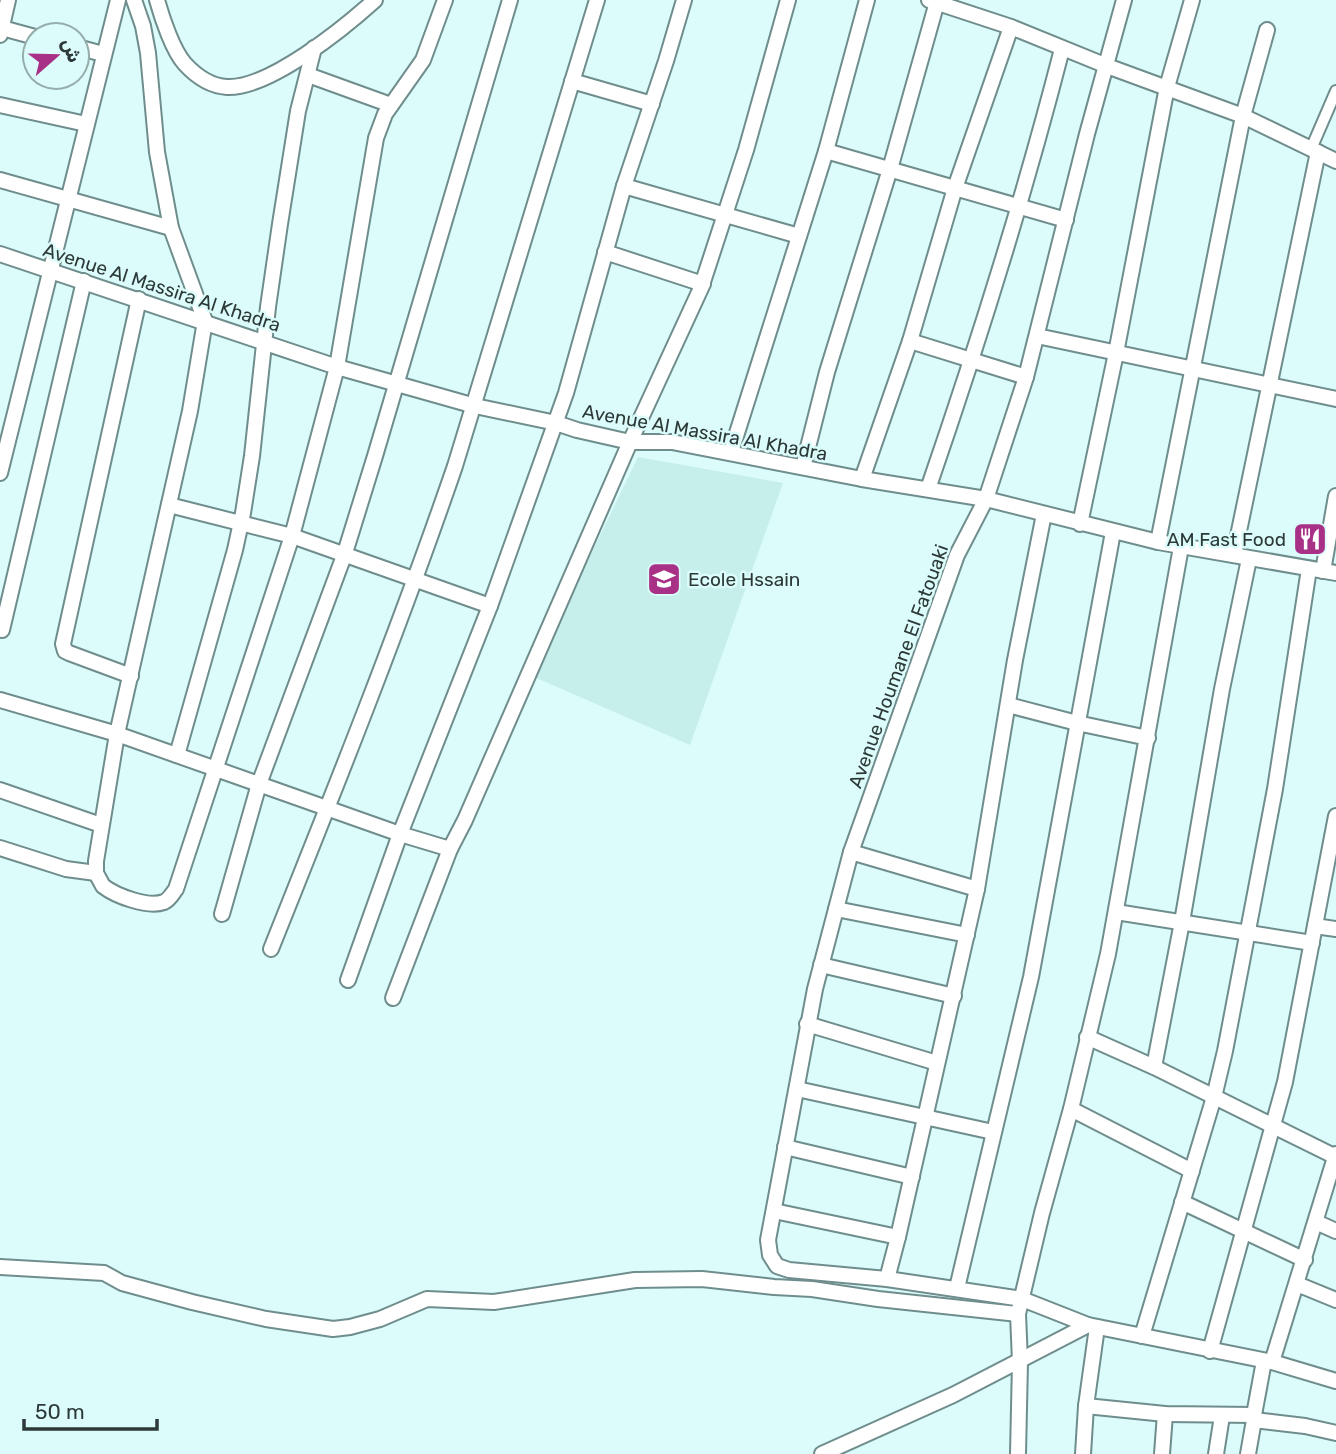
<svg xmlns="http://www.w3.org/2000/svg" width="1336" height="1454" font-family="Rubik,'Noto Sans Arabic',sans-serif">
  <rect width="100%" height="100%" fill="#dbfcfa"/>
  <!-- built -->
  <path fill="#c6efec" d="M638 457 783 483 690 745 532 676Z"/>
  <g fill="none" stroke-linecap="round" stroke-linejoin="round">
    <!-- pedestrian casing -->
    <g stroke="#6f8d8c" stroke-width="14">
      <path id="pedestrian" d="M1311 149 1336 91"/>
    </g>
    <!-- minor casing -->
    <g stroke="#6f8d8c" stroke-width="18">
      <g id="minor">
        <path d="M134 0 143 26 148 53 157 152 171 228 205 321 190 411 117 734 96 861V873L103 886C116 896 148 908 164 902 170 899 172 894 176 889L292 536 337 367 376 138 385 114 423 60 445 0"/>
        <path d="M157 0C162 18 173 51 185 64 196 76 211 86 227 87 269 89 344 28 375 0"/>
        <path d="M929 0 1011 27 1107 66 1243 116 1336 161"/>
        <path d="M1124 0 1087 134 1026 377 986 499 957 555 851 852 815 989 768 1240 770 1255 777 1266 789 1270 887 1279 1022 1299 1088 1325 1272 1362 1336 1381"/>
        <path d="M2 28 35 37"/>
        <path d="M0 35 8 0"/>
        <path d="M77 47 103 54"/>
        <path d="M308 75 391 105"/>
        <path d="M572 81 652 104"/>
        <path d="M0 105 86 124"/>
        <path d="M826 151 1066 220"/>
        <path d="M0 180 171 228"/>
        <path d="M624 186 799 236"/>
        <path d="M605 252 703 284"/>
        <path d="M0 254 337 367 475 406 556 423 577 430 630 442H672L862 479 986 499 1158 542 1336 573"/>
        <path d="M1037 336 1336 399"/>
        <path d="M910 341 1026 377"/>
        <path d="M731 452 826 151 867 0"/>
        <path d="M803 467 827 372 890 169 937 2"/>
        <path d="M0 473 118 0"/>
        <path d="M862 479 910 341 955 188 1011 27"/>
        <path d="M928 489C978 344 1024 197 1062 49"/>
        <path d="M169 505 292 536 490 606"/>
        <path d="M1080 524 1116 353 1167 87 1192 0"/>
        <path d="M1158 542 1243 116 1267 30"/>
        <path d="M1234 555 1318 152"/>
        <path d="M1323 571 1336 496"/>
        <path d="M2 630 84 281"/>
        <path d="M131 676 69 653 65 651 63 644 139 299"/>
        <path d="M0 700 117 734 400 834 450 849 465 820 630 442 701 288 746 150 788 0"/>
        <path d="M1008 705 1077 723 1148 738"/>
        <path d="M177 755 235 550 243 513 252 456 268 307 280 224 298 111 314 48"/>
        <path d="M0 790 101 825"/>
        <path d="M0 848 66 869 96 873"/>
        <path d="M851 852 977 889"/>
        <path d="M836 909 967 935"/>
        <path d="M1116 912 1312 943"/>
        <path d="M222 914 259 784 345 553 375 456 510 0"/>
        <path d="M1315 926 1336 929"/>
        <path d="M271 949C335 789 399 629 455 466L597 0"/>
        <path d="M821 965 954 996"/>
        <path d="M348 980 400 834 490 606 566 393 624 186 666 61 684 0"/>
        <path d="M393 998 450 849"/>
        <path d="M807 1024 937 1063"/>
        <path d="M1087 1037 1154 1067 1336 1157"/>
        <path d="M1154 1067 1182 922 1222 689 1249 559"/>
        <path d="M797 1089 993 1132"/>
        <path d="M1071 1109 1192 1171"/>
        <path d="M785 1147 912 1177"/>
        <path d="M1182 1202 1305 1260"/>
        <path d="M774 1211 898 1237"/>
        <path d="M1316 1222 1336 1231"/>
        <path d="M0 1267 104 1273 122 1283 192 1302 266 1319 333 1329 350 1327 380 1319 427 1299 494 1302 635 1280 702 1279 774 1287 812 1289 878 1299 1018 1314"/>
        <path d="M887 1279 898 1237 977 889 1015 660 1044 514"/>
        <path d="M1297 1284 1336 1300"/>
        <path d="M957 1288 1031 977 1113 532"/>
        <path d="M1142 1336 1214 1097 1225 1051 1275 789 1309 569"/>
        <path d="M1210 1351 1285 1082 1336 816"/>
        <path d="M1272 1362 1336 1154"/>
        <path d="M1086 1406 1165 1414 1254 1415V1420L1305 1426 1336 1433"/>
        <path d="M1254 1415 1264 1361"/>
        <path d="M822 1454 953 1395 1088 1325"/>
        <path d="M1018 1454 1020 1362 1018 1314 1042 1213 1071 1109 1108 954 1181 547"/>
        <path d="M1083 1454 1086 1406 1097 1327"/>
        <path d="M1162 1454 1165 1414"/>
        <path d="M1216 1454 1222 1416"/>
        <path d="M1248 1454 1254 1420"/>
      </g>
    </g>
    <!-- pedestrian -->
    <use href="#pedestrian" stroke="#fff" stroke-width="10"/>
    <!-- minor -->
    <use href="#minor" stroke="#fff" stroke-width="14"/>
  </g>
  <!-- icons -->
  <defs>
    <g id="restaurant-square" transform="scale(1.75)"><rect x="-9" y="-9" width="18" height="18" rx="4" fill="#a83086" stroke="#dbfcfa"/><path d="M-5-6h1v4h1v-4h1v4h1v-4h1v5L-1.5 .5V6h-2V.5L-5-1ZM5-6V6H3V1.5H1.5Q1.5-4 5-6Z" fill="#fff"/></g>
    <g id="school-square" transform="scale(1.75)"><rect x="-9" y="-9" width="18" height="18" rx="4" fill="#a83086" stroke="#dbfcfa"/><path d="M0-5L7-2L0 1L-7-2ZM-4 1L0 2.5L4 1V4Q0 6-4 4Z" fill="#fff"/></g>
  </defs>
  <g fill-rule="evenodd">
    <use href="#restaurant-square" x="1310" y="539"/>
    <use href="#school-square" x="664" y="579"/>
  </g>
  <g text-anchor="middle" stroke-width="5" stroke-linejoin="round" paint-order="stroke">
    <!-- street labels -->
    <g font-size="19" fill="#2c3938" stroke="#dbfcfa">
      <text transform="translate(162 287) rotate(18)" y="7">Avenue Al Massira Al Khadra</text>
      <text transform="translate(705 432) rotate(10)" y="7">Avenue Al Massira Al Khadra</text>
      <text transform="translate(898 666) rotate(-70)" y="7">Avenue Houmane El Fatouaki</text>
    </g>
    <!-- poi labels -->
    <g font-size="19" fill="#2c3938" stroke="#dbfcfa" text-anchor="end">
      <text x="1286" y="546">AM Fast Food</text>
      <text x="688" y="586" text-anchor="start">Ecole Hssain</text>
    </g>
  </g>
  <!-- north arrow -->
  <g transform="translate(56 56) rotate(70)"><circle r="33" fill="#dbfcfa" stroke="#95aeac" stroke-width="2"/>
  <path d="M0-5L12 26L0 18L-12 26Z" fill="#a83086"/>
  <text y="-10" font-size="19" font-weight="bold" text-anchor="middle" fill="#2c3938">ش</text>
  </g>
  <!-- scale -->
  <path d="M24 1419v10h133v-10" fill="none" stroke="#2c3938" stroke-width="3.5"/>
  <text x="35" y="1419" font-size="21" fill="#2c3938" stroke="#dbfcfa" stroke-width="5" paint-order="stroke">50 m</text>
</svg>
